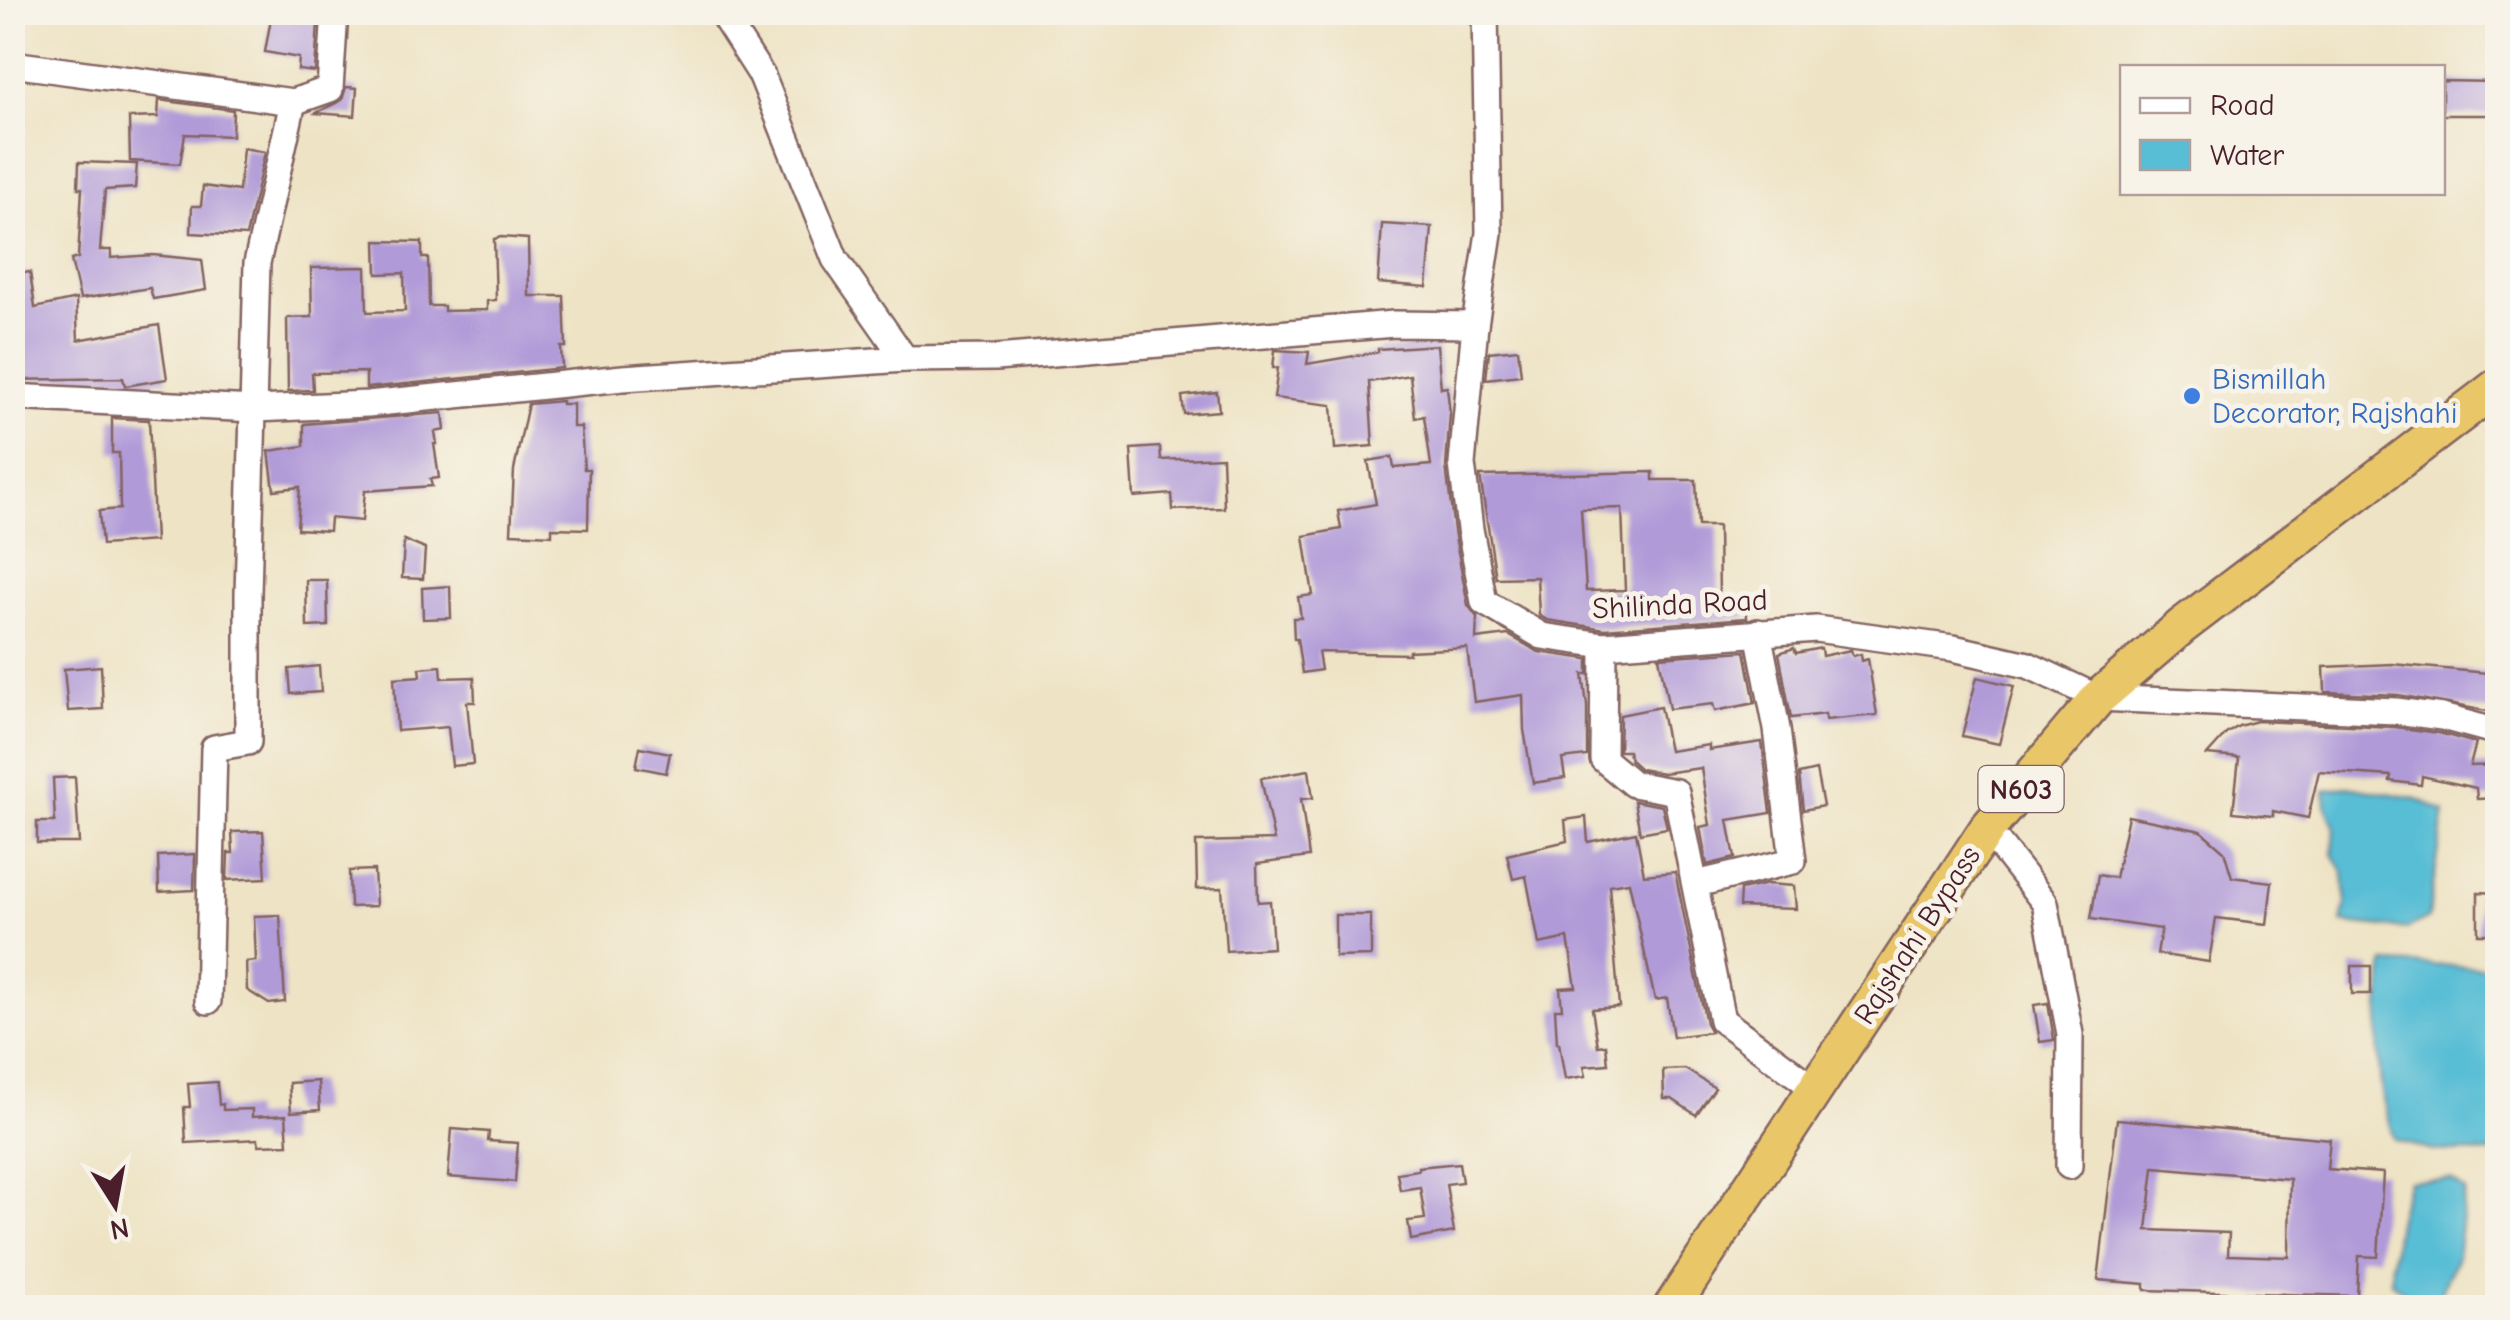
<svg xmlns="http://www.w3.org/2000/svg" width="2510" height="1320" font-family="'Comic Neue',sans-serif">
  <rect width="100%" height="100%" fill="#f7f3e8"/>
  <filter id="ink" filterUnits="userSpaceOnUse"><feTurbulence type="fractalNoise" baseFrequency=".01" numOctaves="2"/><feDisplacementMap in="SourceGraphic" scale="20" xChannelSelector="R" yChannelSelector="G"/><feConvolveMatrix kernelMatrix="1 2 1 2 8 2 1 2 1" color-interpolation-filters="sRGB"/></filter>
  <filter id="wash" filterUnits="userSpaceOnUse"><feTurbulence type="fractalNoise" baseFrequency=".0048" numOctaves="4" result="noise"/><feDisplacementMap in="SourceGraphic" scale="40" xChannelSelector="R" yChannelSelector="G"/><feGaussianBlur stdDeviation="2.25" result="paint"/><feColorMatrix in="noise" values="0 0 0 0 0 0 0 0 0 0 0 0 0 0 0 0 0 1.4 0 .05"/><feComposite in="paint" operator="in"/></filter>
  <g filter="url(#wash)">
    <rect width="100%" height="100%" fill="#eee3c5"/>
    <!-- water -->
    <g fill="#58bed5" stroke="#516e80" stroke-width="2.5">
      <path d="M2347 786 2415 798 2445 812 2428 918 2407 929 2342 923 2346 905 2344 873 2333 854 2335 826 2326 806 2325 791Z"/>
      <path d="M2385 963 2497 968 2498 1144 2490 1153 2433 1151 2395 1140C2373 1086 2377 1020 2385 963Z"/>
      <path d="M2451 1180 2465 1191 2457 1257 2438 1298 2409 1295 2391 1282C2392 1245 2396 1215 2409 1181Z"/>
    </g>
    <g id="blocks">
      <!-- building -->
      <g fill="#b09ad8" fill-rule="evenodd">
        <path d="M271 18 318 21 315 72 298 70 299 58 265 52Z"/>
        <path d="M2442 81 2498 82V115H2442Z"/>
        <path d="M346 87 357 88 355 116 316 113 342 100Z"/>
        <path d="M159 100 233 110 232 136 185 134 180 164 130 161 129 118 158 117Z"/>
        <path d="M243 148 265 152 246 236 191 233 192 206H201L203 186 239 191Z"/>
        <path d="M79 162 137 164 135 188 105 190 100 250H111V258L153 255 202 260 206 290 153 299 150 288 80 299 71 260 78 258 82 188H78Z"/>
        <path d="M1382 224 1432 227 1427 287 1378 283Z"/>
        <path d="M501 237 528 239 529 296H564L566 347H561L562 368 366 388V372L312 373 313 390 288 391 287 318 312 317 311 268 366 267 367 312 405 311 404 273 377 274 376 241 422 242V258H428L429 306H444V311L487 310V301L496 300 494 239Z"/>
        <path d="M30 272 35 308 76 299 78 340 159 325 167 379 125 386 123 378 12 380V275Z"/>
        <path d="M1437 345 1441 388 1447 387 1450 414 1446 466 1454 531 1468 605 1477 617 1476 639 1508 635 1539 652 1588 659V674H1583L1587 706V756L1562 759 1565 778 1533 783 1524 730 1523 695 1474 702 1467 648 1409 651V654L1318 652 1321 670 1302 673 1297 639H1294L1293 618H1301L1298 597 1313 595 1304 536 1341 529 1338 511 1376 504 1368 461 1392 457 1394 468 1431 465 1424 416 1415 418 1410 375 1369 382 1373 446 1335 449 1332 405 1274 398 1278 368H1273L1275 350 1309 352 1307 364 1378 352V349Z"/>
        <path d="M1518 349 1521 375 1486 379 1489 352Z"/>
        <path d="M1217 392 1219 411 1184 414 1182 396Z"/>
        <path d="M562 401V404H573V427H581L584 469H589L588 529 552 528V535L511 533 514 470 528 404Z"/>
        <path d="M443 413 445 430 435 432 437 444H434L439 478 430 479 432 486 365 491 362 521 330 518 329 531 297 529 300 487 274 490 269 451 304 446V424Z"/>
        <path d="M112 418 149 420 155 541 102 545 99 511 120 509 119 453H112Z"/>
        <path d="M1160 447 1161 460 1222 457 1224 508 1173 510 1172 494 1134 497 1131 449Z"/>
        <path d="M1653 472V480H1696L1698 526H1718L1719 599H1746L1747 618 1605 629 1547 620 1539 615 1537 577 1496 578 1480 476ZM1622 508 1625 590 1586 591 1581 509Z"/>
        <path d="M404 540 425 549 423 579 402 578Z"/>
        <path d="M306 580H327L328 626 307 627Z"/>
        <path d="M450 586 451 618 423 619 422 588Z"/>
        <path d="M1794 648 1796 653 1821 648 1822 656 1851 650 1853 656 1861 654 1862 661 1868 659 1877 715 1826 720 1825 714 1791 718 1779 653Z"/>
        <path d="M1745 651 1755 703 1715 711 1713 704 1669 709 1659 657Z"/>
        <path d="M2392 664 2488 673 2487 677 2498 678V713L2398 695 2325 692 2324 667Z"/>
        <path d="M101 666 103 709 68 711 64 669Z"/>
        <path d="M319 666 321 692 291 694 289 669Z"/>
        <path d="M441 666 442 678 474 677 475 702H467L473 764 452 766 448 727 397 731 394 678 421 676 420 668Z"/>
        <path d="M1977 677 2014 686 1999 744 1962 736Z"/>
        <path d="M1660 707 1669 751 1709 745V750L1762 742 1771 813 1728 820 1735 858 1707 865 1700 827 1710 825 1701 768 1663 773 1640 769 1630 760 1628 751H1619L1620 715Z"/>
        <path d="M2257 721 2395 727 2439 733 2476 743 2470 766 2498 765V798L2477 799 2476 788 2422 776 2421 785 2390 781 2391 776 2319 771 2308 818 2273 811V816L2233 812 2239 758 2207 755 2226 734 2239 726Z"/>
        <path d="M640 747 670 753 666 773 636 767Z"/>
        <path d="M1309 770 1313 798 1301 799 1309 857 1257 864 1258 902 1270 901 1273 948 1226 951 1222 888 1197 889 1196 842 1274 840 1261 778Z"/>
        <path d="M1816 770 1823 806 1803 810 1799 774Z"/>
        <path d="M75 777 79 843H37V822H55L53 778Z"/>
        <path d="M1634 801 1662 806 1667 828 1640 833Z"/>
        <path d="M2128 816 2201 831 2224 851 2232 877 2272 882 2267 924 2216 918 2209 962 2157 954 2161 929 2091 919 2098 875 2115 878Z"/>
        <path d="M1586 817 1588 842 1636 832 1644 875 1675 872 1706 1023 1711 1032 1673 1037 1667 998 1655 1000 1629 882 1609 885 1619 1007 1592 1009 1598 1046 1606 1045 1608 1064 1584 1066 1586 1076 1565 1079 1559 1043H1557L1555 1009H1562L1560 988 1576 987 1568 938 1539 944 1526 876 1513 879 1507 855 1567 841 1565 820Z"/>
        <path d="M263 831 266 878 227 880 228 853H233L232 832Z"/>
        <path d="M195 854 194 890 159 892 158 856Z"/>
        <path d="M374 870 376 906 350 907 349 871Z"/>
        <path d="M1767 884 1794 886 1796 909 1739 907 1740 890Z"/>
        <path d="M2478 892 2498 893V934H2478Z"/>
        <path d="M280 915 285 1002 269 1004 247 990 246 962 256 961 254 916Z"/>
        <path d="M1335 915H1371V956L1335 957Z"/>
        <rect x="2352" y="966" width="19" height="28"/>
        <path d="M2048 1003 2054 1040 2040 1042 2034 1005Z"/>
        <path d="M1685 1069 1715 1088 1696 1115 1672 1099H1664L1663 1070Z"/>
        <path d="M318 1081 320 1110 291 1112 289 1083Z"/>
        <path d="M217 1082 219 1105 223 1104V1110L252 1109V1117L286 1115 288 1144 259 1145 258 1139 186 1143 184 1107H190L188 1084Z"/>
        <path d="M2117 1119 2330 1139 2327 1169 2383 1173 2378 1257 2359 1256 2357 1296 2145 1290V1284L2098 1280ZM2154 1167 2290 1179 2289 1257 2228 1255 2229 1233 2147 1230Z"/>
        <path d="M452 1129 489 1132 488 1141 518 1143 515 1182 448 1177Z"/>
        <path d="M1459 1163 1462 1182 1446 1184 1454 1232 1411 1240 1408 1221 1425 1219 1420 1187 1400 1190 1397 1173 1418 1170V1167Z"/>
      </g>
    </g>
  </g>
  <g filter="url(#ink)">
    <use href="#blocks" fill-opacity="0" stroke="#836461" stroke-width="2.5"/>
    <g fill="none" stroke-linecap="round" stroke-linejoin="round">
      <!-- minor casing -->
      <g stroke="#836461" stroke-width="30">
        <g id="minor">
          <path d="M721 12 762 76 835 259 905 359"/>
          <path d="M1485 12 1489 233 1475 325 1462 464 1470 529 1484 602 1542 636 1604 645 1816 629 1953 648 2028 665 2098 698 2396 711 2442 717 2498 732"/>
          <path d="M12 64 293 102"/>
          <path d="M12 397 255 409 368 404 623 378 905 359 996 358 1394 324 1475 325"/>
          <path d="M1604 645 1603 759 1633 784 1676 792 1722 1020 1815 1089"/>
          <path d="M1987 829 2045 903 2070 1034 2069 1166"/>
          <path d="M1696 884 1793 861 1777 729 1758 632"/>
          <path d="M208 1001 214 748 248 742V594L257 263 293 102 330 89 335 12"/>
        </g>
      </g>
      <!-- highway casing -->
      <g stroke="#836461" stroke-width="40">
        <path id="highway" d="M1671 1308 1987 829 2098 698 2182 626 2498 386"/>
      </g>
      <!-- minor -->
      <use href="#minor" stroke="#fff" stroke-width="25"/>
      <!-- highway -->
      <use href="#highway" stroke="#e9c769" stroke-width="35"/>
    </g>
  </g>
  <!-- markers -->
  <circle fill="#3f7fe0" stroke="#f7f3e8" stroke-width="4" cx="2192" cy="396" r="10"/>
  <g text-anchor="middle" stroke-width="10" stroke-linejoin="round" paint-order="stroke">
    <!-- shield labels -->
    <rect fill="#f7f3e8" stroke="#7e5f64" stroke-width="2.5" x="1978.5" y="766" width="85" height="46" rx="8"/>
    <g font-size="28" font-weight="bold" fill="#4a1f2b">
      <text x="2021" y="799">N603</text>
    </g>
    <!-- shop labels -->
    <g font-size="30" fill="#366cbe" stroke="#f7f3e8" text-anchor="start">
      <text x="2212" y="389">Bismillah<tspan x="2212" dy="34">Decorator, Rajshahi</tspan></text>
    </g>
    <!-- street labels -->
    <g font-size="30" fill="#4a1f2b" stroke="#f7f3e8">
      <text transform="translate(1680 604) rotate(-3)" y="10">Shilinda Road</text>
      <text transform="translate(1917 935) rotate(-57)" y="10">Rajshahi Bypass</text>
    </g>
  </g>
  <!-- margin -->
  <rect width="2510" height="1320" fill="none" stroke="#f7f3e8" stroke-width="50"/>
  <!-- legend -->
  <rect x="2120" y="65" width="325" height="130" fill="#f7f3e8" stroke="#b29e9c" stroke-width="2.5"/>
  <rect x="2140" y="98" width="50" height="15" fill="#ffffff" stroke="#b29e9c" stroke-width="2.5"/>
  <text x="2210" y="115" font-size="30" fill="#4a1f2b">Road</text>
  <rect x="2140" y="140" width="50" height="30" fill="#58bed5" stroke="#b29e9c" stroke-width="2.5"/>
  <text x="2210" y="165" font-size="30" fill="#4a1f2b">Water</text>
  <!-- north arrow -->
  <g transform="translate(115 1205) rotate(169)" stroke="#f7f3e8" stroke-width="8" paint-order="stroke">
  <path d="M0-8L18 38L0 25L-18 38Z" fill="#4a1f2b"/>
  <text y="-15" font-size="28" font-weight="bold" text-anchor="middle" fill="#4a1f2b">N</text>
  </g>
</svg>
